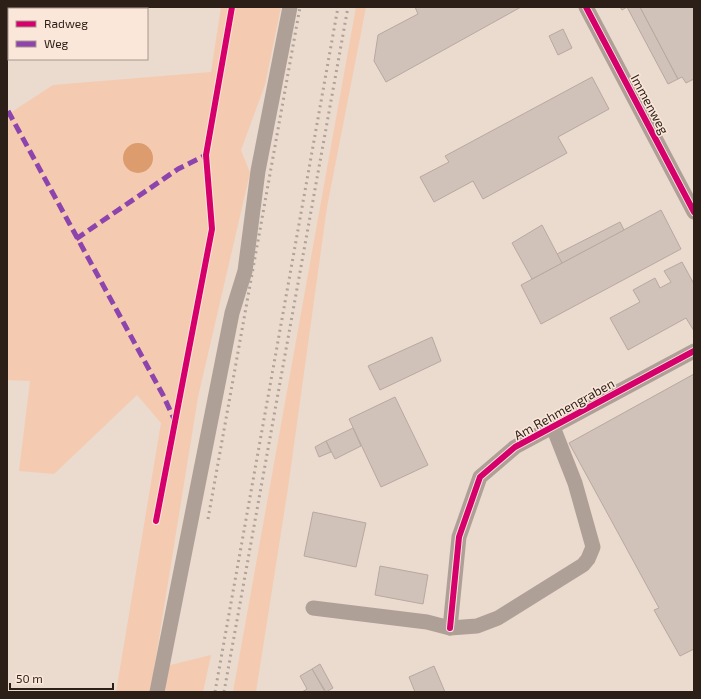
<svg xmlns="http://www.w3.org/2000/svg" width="701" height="699" font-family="'Exo 2',sans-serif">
  <rect width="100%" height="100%" fill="#ebdace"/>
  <!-- green -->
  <g fill="#f4cbb0">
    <path d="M221 7H281L265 85 241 150 250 173 198 397 154 669 211 655 203 692H116L161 423 137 395 54 474 19 471 30 381 7 380V115L53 85 211 72Z"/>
    <path d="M356 7H366L327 207 288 488 256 692H233Z"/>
  </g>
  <!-- water -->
  <circle fill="#dc9c6e" cx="138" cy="158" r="15"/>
  <!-- building -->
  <g fill="#d0c2b9" stroke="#b7a9a0">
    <path d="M415 7H521L386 82 374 61 378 35 418 14Z"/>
    <path d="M620 7H640L678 79 668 84 627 7 622 10Z"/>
    <path d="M640 7H694V79L686 83 682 77 678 79Z"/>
    <path d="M563 29 572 48 558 55 549 36Z"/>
    <path d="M592 77 609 109 558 137 567 153 483 199 473 181 434 202 420 177 449 162 445 156Z"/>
    <path d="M661 210 681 249 541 324 521 285Z"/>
    <path d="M620 222 624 230 562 263 557 254Z"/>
    <path d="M542 225 562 263 532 279 512 243Z"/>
    <path d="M682 262 694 284V331L686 318 628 350 610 318 640 302 633 290 655 278 660 288 671 282 664 271Z"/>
    <path d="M432 337 441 361 380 390 368 366Z"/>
    <path d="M694 374V649L680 656 654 610 659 608 569 443Z"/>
    <path d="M395 397 428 465 381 487 349 419Z"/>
    <path d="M353 428 361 446 335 459 326 441Z"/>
    <path d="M326 441 331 452 319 457 315 447Z"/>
    <path d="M313 512 366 523 356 567 304 556Z"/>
    <path d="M380 566 428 575 423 604 375 595Z"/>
    <path d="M320 664 333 688 326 692 312 669Z"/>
    <path d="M434 666 445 692H415L409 677Z"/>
    <path d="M312 669 325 692H302L307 689 300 676Z"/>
  </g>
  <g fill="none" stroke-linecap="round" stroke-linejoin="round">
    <!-- minor -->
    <g stroke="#aea097" stroke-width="15">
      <path d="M586 7 694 212"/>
      <path d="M313 608 427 622 450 628 477 626 498 618 583 565 588 559 593 547 575 483 553 427"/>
      <path d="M450 628 459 537 480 477 515 447 694 351"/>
      <path d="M157 692 232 313 245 271 258 171 290 7"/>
    </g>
    <!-- rail -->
    <g stroke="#afa298" stroke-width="3" stroke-dasharray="2 4" stroke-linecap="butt">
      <path d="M208 519 300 7"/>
      <path d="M215 692 338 7"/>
      <path d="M224 692 348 7"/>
    </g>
    <!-- quiet -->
    <g stroke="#8e44ad" stroke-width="5" stroke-dasharray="10 5" stroke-linecap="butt">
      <path d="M8 111 163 395 175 421"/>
      <path d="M76 239 178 169 206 155"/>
    </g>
    <!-- cycleway casing -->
    <g stroke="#fbe7da" stroke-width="8">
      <g id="cycleway">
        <path d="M586 7 694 212"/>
        <path d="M156 521 212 229 206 155 232 7"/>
        <path d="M450 628 459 537 480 477 515 447 694 351"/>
      </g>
    </g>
    <!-- cycleway -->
    <use href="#cycleway" stroke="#d6006c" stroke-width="6"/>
  </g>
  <g text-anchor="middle" stroke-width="3" stroke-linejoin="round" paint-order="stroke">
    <!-- street labels -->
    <g font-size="13" fill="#2b1f17" stroke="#fbe7da">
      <text transform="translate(650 104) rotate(62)" y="5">Immenweg</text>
      <text transform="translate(564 409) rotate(-29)" y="5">Am Rehmengraben</text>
    </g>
  </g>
  <!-- border -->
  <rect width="701" height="699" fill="none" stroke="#2b1f17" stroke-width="16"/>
  <!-- legend -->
  <rect x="8" y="8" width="140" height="52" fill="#fbe7da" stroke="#a8978c"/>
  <rect x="16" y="21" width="20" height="6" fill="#d6006c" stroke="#a8978c"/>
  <text x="44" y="28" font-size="12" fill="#2b1f17">Radweg</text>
  <rect x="16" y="41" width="20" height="6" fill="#8e44ad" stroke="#a8978c"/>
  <text x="44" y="48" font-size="12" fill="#2b1f17">Weg</text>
  <!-- scale -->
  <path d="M10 683v6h103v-6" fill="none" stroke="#2b1f17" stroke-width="2"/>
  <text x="16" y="683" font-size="12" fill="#2b1f17" stroke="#fbe7da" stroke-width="3" paint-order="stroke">50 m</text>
</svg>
